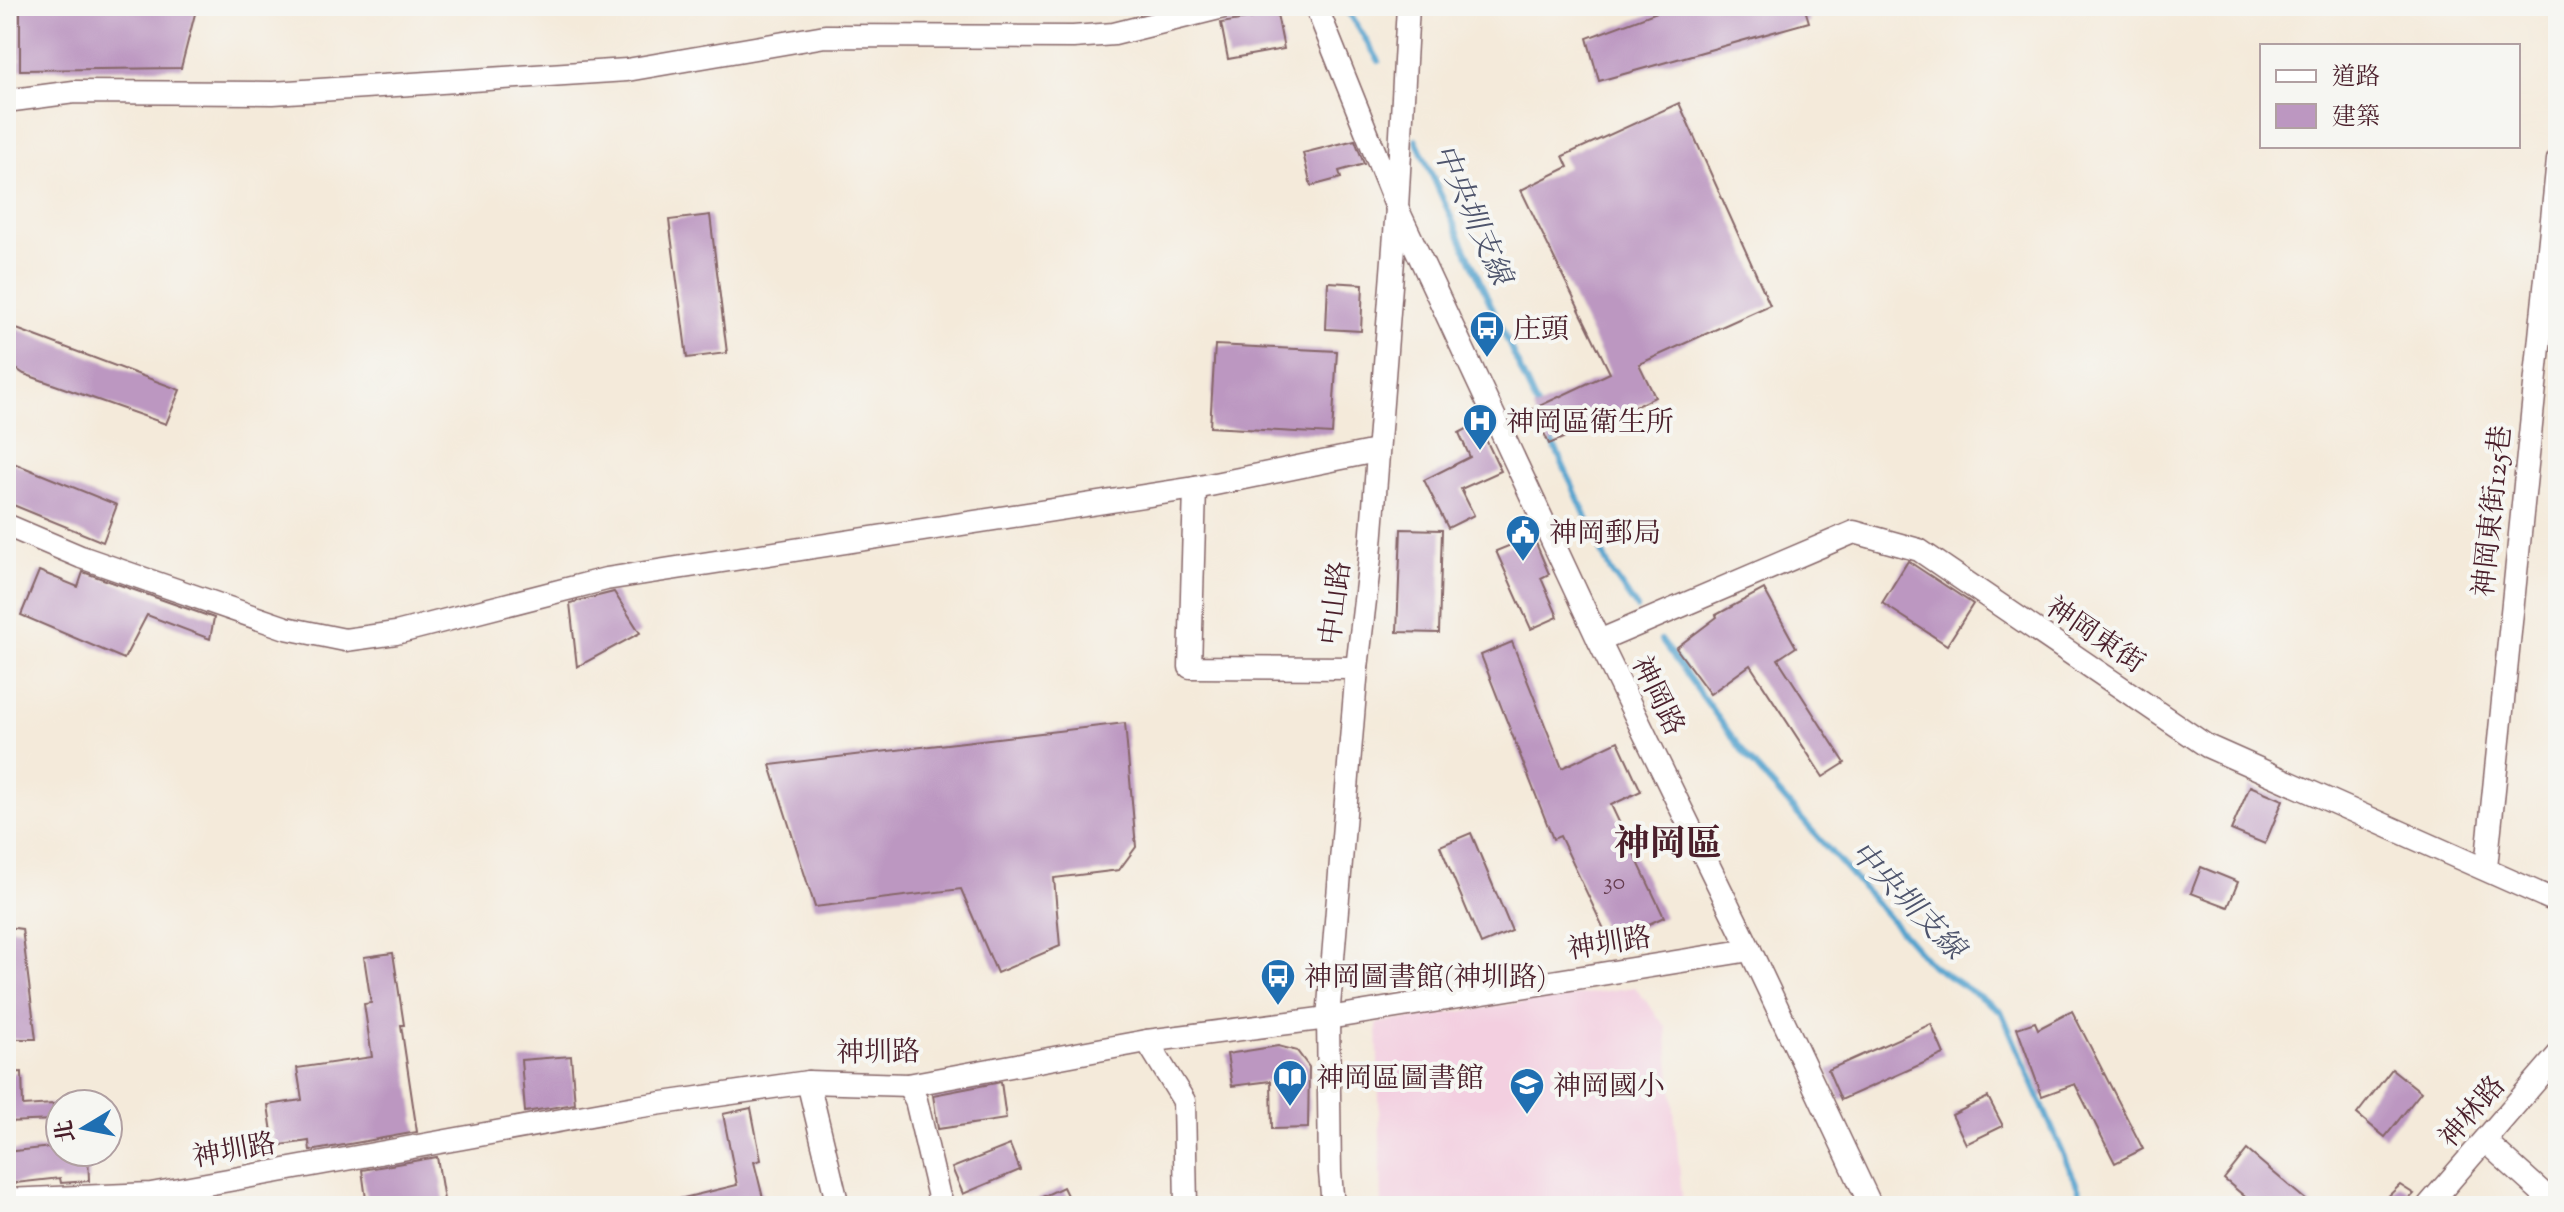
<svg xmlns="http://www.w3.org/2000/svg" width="2564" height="1212" font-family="'Sorts Mill Goudy','Noto Serif TC',serif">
  <rect width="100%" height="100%" fill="#f6f6f2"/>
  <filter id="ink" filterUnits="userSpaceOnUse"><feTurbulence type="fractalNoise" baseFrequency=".0125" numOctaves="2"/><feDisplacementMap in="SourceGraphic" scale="16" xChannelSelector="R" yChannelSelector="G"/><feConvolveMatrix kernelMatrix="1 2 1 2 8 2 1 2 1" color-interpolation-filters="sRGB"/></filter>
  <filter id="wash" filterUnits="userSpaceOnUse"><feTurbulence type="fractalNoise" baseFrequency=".006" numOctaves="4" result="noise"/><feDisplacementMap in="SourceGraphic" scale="32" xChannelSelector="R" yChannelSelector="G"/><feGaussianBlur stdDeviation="1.8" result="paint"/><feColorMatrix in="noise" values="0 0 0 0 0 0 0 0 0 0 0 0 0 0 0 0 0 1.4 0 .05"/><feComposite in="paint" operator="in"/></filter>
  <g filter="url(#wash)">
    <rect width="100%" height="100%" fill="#f4eada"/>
    <!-- built -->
    <path fill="#f3cfe0" d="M1635 987 1666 1027 1683 1206H1382L1377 1023Z"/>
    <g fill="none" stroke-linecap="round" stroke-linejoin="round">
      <!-- stream -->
      <g stroke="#54a3ce" stroke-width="6">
        <path d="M1345 6 1379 61"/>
        <path d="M1416 140 1540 413"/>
        <path d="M1551 438 1610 570 1637 608"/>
        <path d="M1661 640 1747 757 1930 964 2001 1011 2086 1206"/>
      </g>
    </g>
    <g id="blocks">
      <!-- building -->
      <g fill="#bc97c1">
        <path d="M20 6H197L181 68 20 70Z"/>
        <path d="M1673 6H1804L1809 22 1599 81 1587 38Z"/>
        <path d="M1277 14 1284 49 1228 59 1221 23Z"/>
        <path d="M1679 103 1770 305 1639 364 1655 397 1583 432 1582 430 1549 444 1533 409 1610 373 1521 190 1568 167 1563 156Z"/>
        <path d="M1355 140 1364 164 1339 171 1341 178 1311 186 1303 153Z"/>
        <path d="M710 215 727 353 687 358 669 220Z"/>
        <path d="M1328 282 1363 284 1361 331 1326 329Z"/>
        <path d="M6 325 180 390 166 424 24 374 6 362Z"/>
        <path d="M1215 345 1337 351 1332 434 1210 427Z"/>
        <path d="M1478 423 1501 471 1461 489 1474 515 1448 528 1424 480 1470 457 1459 433Z"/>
        <path d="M6 460 117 505 103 542 6 502Z"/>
        <path d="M1401 529 1442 530 1439 633 1397 632Z"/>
        <path d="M1533 536 1549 574 1541 578 1558 617 1531 629 1496 551Z"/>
        <path d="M1908 561 1973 604 1947 645 1882 603Z"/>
        <path d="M39 571 78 587 83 572 214 618 210 639 147 615 124 659 21 615Z"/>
        <path d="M1764 589 1796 647 1778 659 1845 763 1823 777 1750 665 1710 694 1676 648 1717 617 1716 615Z"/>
        <path d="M614 592 640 633 577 667 570 603Z"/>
        <path d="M1512 642 1562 768 1618 741 1641 791 1611 805 1664 917 1610 942 1560 836 1553 839 1481 655Z"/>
        <path d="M1125 723 1136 847 1119 870 1054 878 1060 946 997 973 961 889 815 907 770 765Z"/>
        <path d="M2250 786 2283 800 2265 844 2231 830Z"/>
        <path d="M1471 833 1512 931 1481 944 1440 846Z"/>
        <path d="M2201 867 2238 882 2228 907 2191 893Z"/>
        <path d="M6 927 22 929 36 1039H6Z"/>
        <path d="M393 953 404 1025H401L417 1132 310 1151 309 1141 274 1146 268 1105 302 1100 297 1068 372 1057 364 1004 371 1003 364 957Z"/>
        <path d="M2072 1011 2143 1149 2115 1163 2075 1084 2042 1096 2017 1028 2035 1022 2038 1029Z"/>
        <path d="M1931 1024 1944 1054 1841 1100 1828 1070Z"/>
        <path d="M1278 1046 1297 1051 1309 1067 1308 1128 1272 1129 1271 1081 1232 1086 1227 1054Z"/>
        <path d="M571 1056 575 1104 525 1112 521 1060Z"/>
        <path d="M2392 1069 2421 1092 2385 1137 2357 1114Z"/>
        <path d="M22 1072 23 1106 53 1104 54 1120 6 1122V1073Z"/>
        <path d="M1001 1082 1006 1119 938 1129 933 1095Z"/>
        <path d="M1988 1097 2003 1126 1966 1144 1952 1115Z"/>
        <path d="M751 1108 761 1160 754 1162 765 1206H676L675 1200 737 1185 723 1114Z"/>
        <path d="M1010 1145 1020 1170 963 1194 952 1168Z"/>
        <path d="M60 1146V1152H88L89 1181 61 1183 60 1178 7 1184 6 1152Z"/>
        <path d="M2247 1150 2267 1167 2313 1206H2256L2224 1179Z"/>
        <path d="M437 1157 445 1206H367L362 1170Z"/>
        <path d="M2400 1185 2414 1194 2402 1206H2378Z"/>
        <path d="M1063 1187 1072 1206H1023Z"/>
      </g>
    </g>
  </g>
  <g filter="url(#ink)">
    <use href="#blocks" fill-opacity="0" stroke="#866668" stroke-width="2"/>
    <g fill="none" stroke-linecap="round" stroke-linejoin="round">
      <!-- minor casing -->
      <g stroke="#866668" stroke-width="25">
        <g id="minor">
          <path d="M1316 6 1397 208 1599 641 1750 950 1871 1206"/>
          <path d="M6 101 74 92 273 93 627 70 825 36 1073 37 1114 34 1227 6"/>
          <path d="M1195 488 1190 667 1357 668"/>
          <path d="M6 525 81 557 286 628 345 640 396 633 606 579 1195 488 1376 451"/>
          <path d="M1599 641 1854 532 1919 550 2207 746 2558 902"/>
          <path d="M2486 868 2558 160"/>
          <path d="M1147 1041 1184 1101 1186 1206"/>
          <path d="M808 1082 838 1206"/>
          <path d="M908 1085 916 1100 939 1197 944 1206"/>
          <path d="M2486 1142 2557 1206"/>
          <path d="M6 1200 151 1194 635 1107 808 1082 908 1085 1147 1041 1328 1018 1750 950"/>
          <path d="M1333 1206 1330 1172 1328 1018 1357 668 1370 558 1397 208 1408 6"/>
          <path d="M2428 1206 2558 1055"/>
        </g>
      </g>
      <!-- minor -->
      <use href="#minor" stroke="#fff" stroke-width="22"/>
    </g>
  </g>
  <!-- icons -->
  <defs>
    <g id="bus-pin" transform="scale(1.8)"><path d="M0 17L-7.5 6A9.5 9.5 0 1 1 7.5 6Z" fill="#1f6fb2" stroke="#f6f6f2"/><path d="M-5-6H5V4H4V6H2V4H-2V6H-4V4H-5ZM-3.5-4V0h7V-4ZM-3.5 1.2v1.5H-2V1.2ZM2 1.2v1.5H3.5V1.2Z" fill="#fff"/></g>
    <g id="hospital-pin" transform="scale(1.8)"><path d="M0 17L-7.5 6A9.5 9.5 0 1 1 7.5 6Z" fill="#1f6fb2" stroke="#f6f6f2"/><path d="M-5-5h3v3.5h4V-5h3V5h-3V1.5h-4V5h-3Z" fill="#fff"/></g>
    <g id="civic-pin" transform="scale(1.8)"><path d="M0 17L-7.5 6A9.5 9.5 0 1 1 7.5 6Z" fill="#1f6fb2" stroke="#f6f6f2"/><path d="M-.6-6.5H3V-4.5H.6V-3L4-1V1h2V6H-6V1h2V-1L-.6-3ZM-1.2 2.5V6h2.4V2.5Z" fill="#fff"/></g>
    <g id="library-pin" transform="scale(1.8)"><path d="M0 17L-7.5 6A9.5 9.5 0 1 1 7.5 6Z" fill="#1f6fb2" stroke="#f6f6f2"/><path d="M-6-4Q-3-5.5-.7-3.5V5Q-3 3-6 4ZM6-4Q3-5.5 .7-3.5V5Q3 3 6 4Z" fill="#fff"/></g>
    <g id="school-pin" transform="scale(1.8)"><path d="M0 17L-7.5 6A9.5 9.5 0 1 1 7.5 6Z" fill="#1f6fb2" stroke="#f6f6f2"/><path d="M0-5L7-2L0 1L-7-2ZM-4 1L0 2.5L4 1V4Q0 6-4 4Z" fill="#fff"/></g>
  </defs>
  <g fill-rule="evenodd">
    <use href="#bus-pin" x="1487" y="328"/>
    <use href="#hospital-pin" x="1480" y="421"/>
    <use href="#civic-pin" x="1523" y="532"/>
    <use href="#bus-pin" x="1278" y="976"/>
    <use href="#library-pin" x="1290" y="1077"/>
    <use href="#school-pin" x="1527" y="1085"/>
  </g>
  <g text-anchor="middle" stroke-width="8" stroke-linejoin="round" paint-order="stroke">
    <!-- number labels -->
    <g font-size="24" fill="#663d50">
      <text x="1614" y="889">30</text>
    </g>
    <!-- poi labels -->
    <g font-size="28" fill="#4a1f2b" stroke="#f6f6f2" text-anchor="start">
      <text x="1513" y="338">庄頭</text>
      <text x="1506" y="431">神岡區衛生所</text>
      <text x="1549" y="542">神岡郵局</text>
      <text x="1304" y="986">神岡圖書館(神圳路)</text>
      <text x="1316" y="1087">神岡區圖書館</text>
      <text x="1553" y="1095">神岡國小</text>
    </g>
    <!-- street labels -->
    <g font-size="28" fill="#4a1f2b" stroke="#f6f6f2">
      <text transform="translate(2491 511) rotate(-84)" y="10">神岡東街125巷</text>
      <text transform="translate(1334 603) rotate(-83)" y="10">中山路</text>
      <text transform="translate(2096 634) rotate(34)" y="10">神岡東街</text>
      <text transform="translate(1659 695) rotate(64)" y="10">神岡路</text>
      <text transform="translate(1609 942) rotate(-9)" y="10">神圳路</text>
      <text transform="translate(878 1051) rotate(-1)" y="10">神圳路</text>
      <text transform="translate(2471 1111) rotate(-49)" y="10">神林路</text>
      <text transform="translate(234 1149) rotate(-10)" y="10">神圳路</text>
    </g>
    <!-- water labels -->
    <g font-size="30" font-style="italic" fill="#4e546c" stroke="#f6f6f2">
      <text transform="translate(1473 214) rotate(66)" y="10">中央圳支線</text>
      <text transform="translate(1908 900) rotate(46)" y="10">中央圳支線</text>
    </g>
    <!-- district labels -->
    <g font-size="36" font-weight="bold" fill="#4a1f2b" stroke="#f6f6f2">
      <text x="1668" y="855">神岡區</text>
    </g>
  </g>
  <!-- margin -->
  <rect width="2564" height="1212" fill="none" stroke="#f6f6f2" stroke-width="32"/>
  <!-- legend -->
  <rect x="2260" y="44" width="260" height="104" fill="#f6f6f2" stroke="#b1a0a2" stroke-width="2"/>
  <rect x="2276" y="70" width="40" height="12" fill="#ffffff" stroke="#b1a0a2" stroke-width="2"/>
  <text x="2332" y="84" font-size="24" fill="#4a1f2b">道路</text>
  <rect x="2276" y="104" width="40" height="24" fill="#bc97c1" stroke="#b1a0a2" stroke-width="2"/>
  <text x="2332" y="124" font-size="24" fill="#4a1f2b">建築</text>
  <!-- north arrow -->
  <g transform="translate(84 1128) rotate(260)"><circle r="38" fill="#f6f6f2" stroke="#b1a0a2" stroke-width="2"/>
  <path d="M0-6L14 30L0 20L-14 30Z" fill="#1f6fb2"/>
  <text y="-12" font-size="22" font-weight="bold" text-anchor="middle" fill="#4a1f2b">北</text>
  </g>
</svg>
